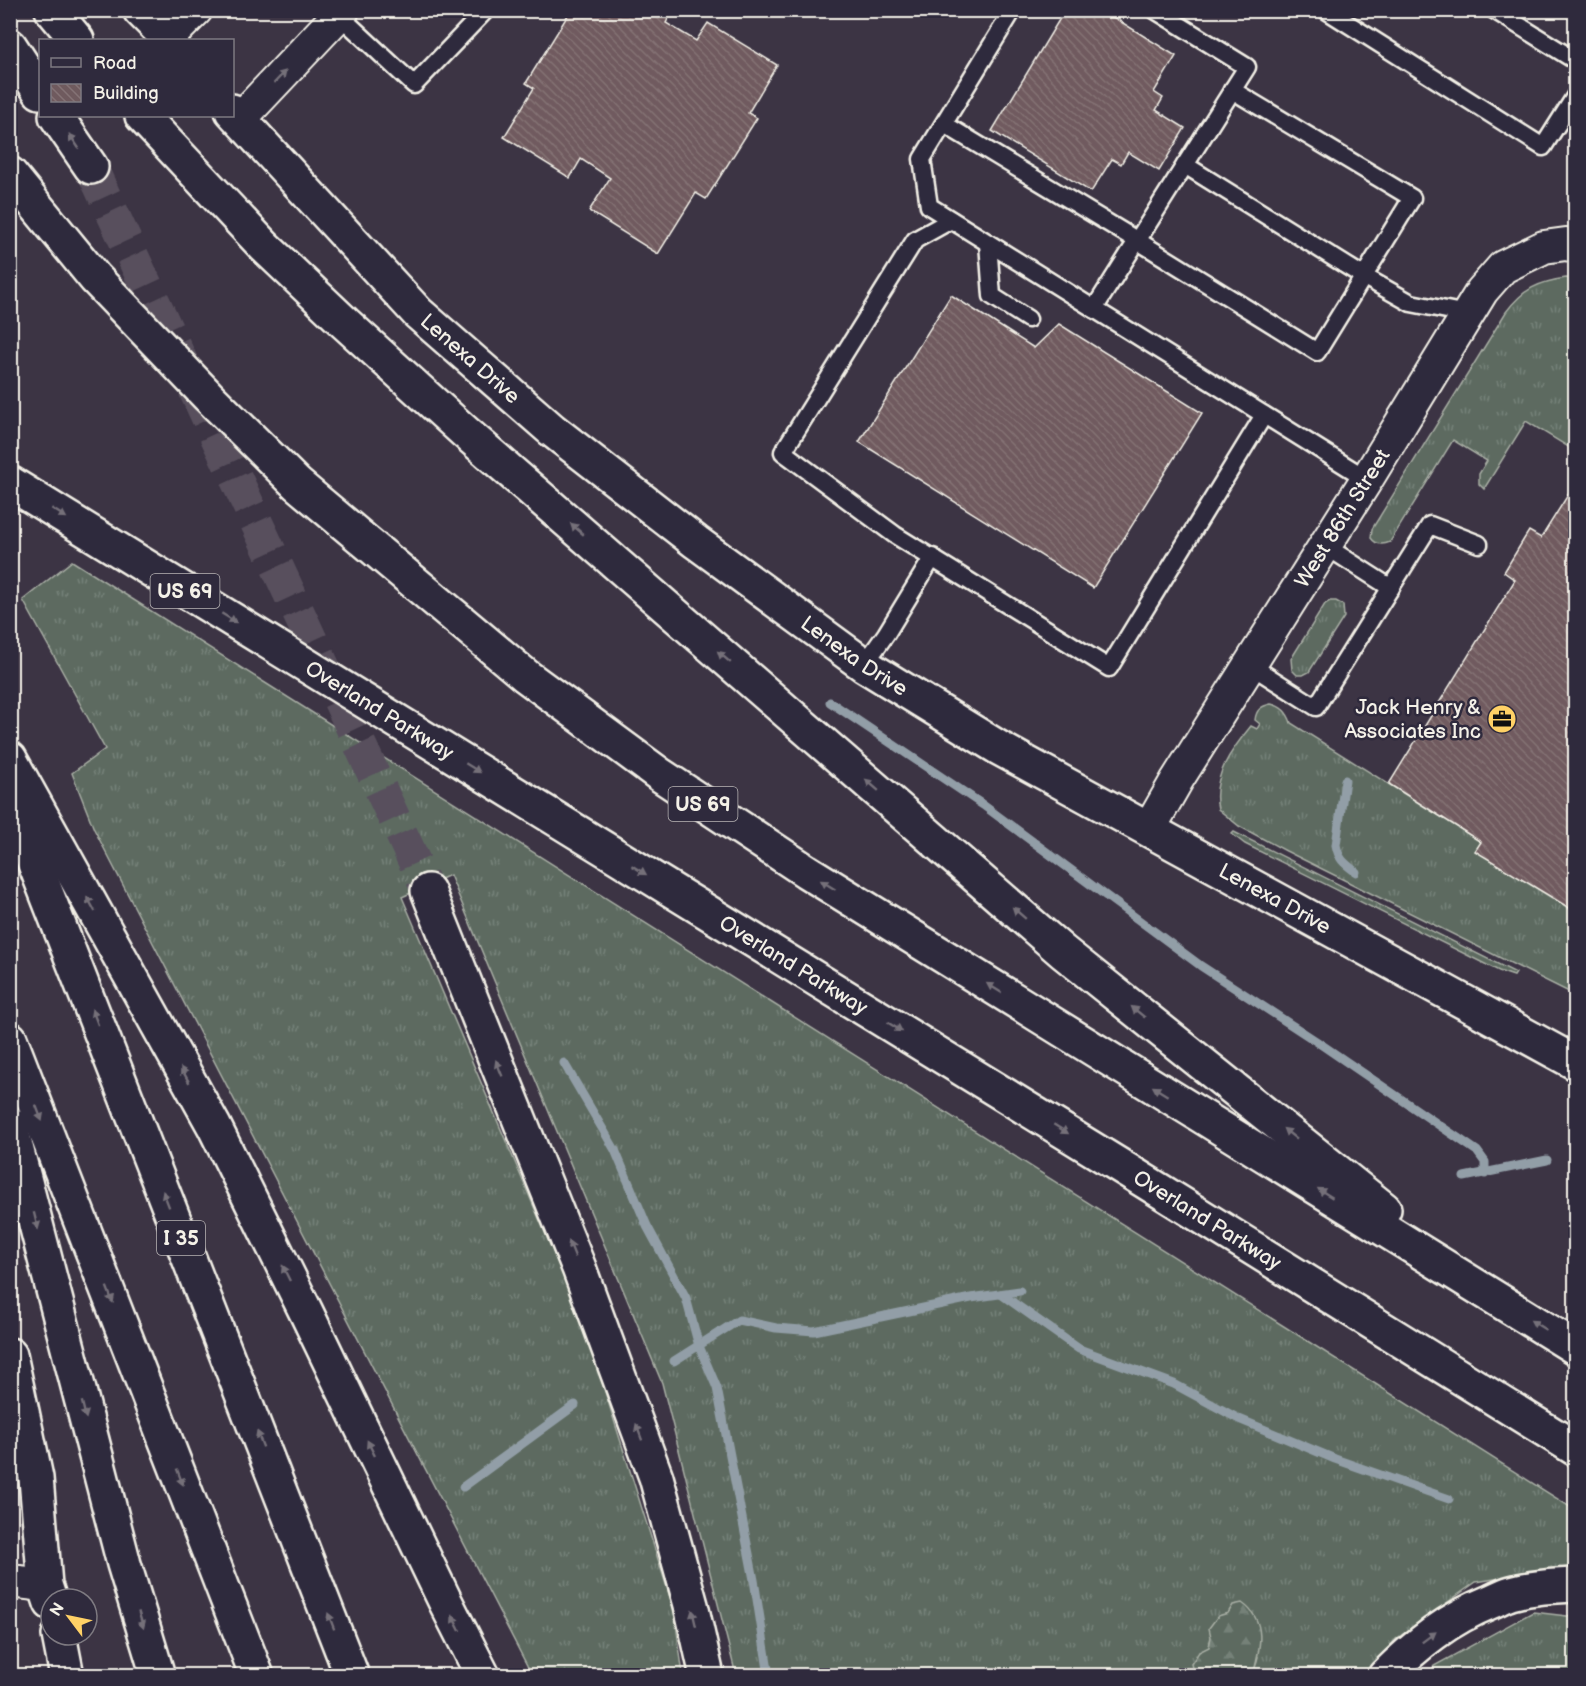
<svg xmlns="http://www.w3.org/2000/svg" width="1586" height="1686" font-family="'Balsamiq Sans',sans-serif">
  <defs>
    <pattern id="grass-tufts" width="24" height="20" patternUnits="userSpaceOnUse" patternTransform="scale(1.5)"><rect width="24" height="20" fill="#5d6b61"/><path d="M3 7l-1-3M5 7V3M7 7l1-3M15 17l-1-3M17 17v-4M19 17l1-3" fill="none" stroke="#758178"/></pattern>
    <pattern id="forest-firs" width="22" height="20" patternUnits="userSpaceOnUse" patternTransform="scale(1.5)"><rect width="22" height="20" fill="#5d6b61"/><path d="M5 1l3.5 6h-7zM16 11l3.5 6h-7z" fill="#758178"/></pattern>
    <pattern id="building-back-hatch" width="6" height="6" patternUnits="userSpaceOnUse" patternTransform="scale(1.5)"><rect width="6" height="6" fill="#6f5a5e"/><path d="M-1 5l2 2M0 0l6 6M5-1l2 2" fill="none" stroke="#847275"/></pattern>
  </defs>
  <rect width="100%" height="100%" fill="#3c3444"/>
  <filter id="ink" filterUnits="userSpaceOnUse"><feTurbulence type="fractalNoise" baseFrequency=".0167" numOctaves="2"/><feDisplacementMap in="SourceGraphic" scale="12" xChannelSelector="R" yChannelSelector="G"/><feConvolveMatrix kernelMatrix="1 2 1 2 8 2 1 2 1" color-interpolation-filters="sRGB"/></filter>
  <g filter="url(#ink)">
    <!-- grass -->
    <g fill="url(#grass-tufts)" stroke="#a8aea4" stroke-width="1.5">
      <path d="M1566 278 1575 279V451L1526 421 1484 489 1479 484V474L1487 461 1453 440 1390 542C1383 545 1376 545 1371 538L1372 529 1506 312C1523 289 1538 282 1566 278Z"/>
      <path d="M72 561 1575 1510V1567H1568L1476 1582 1396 1639 1364 1675H1253L1258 1657 1228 1613 1211 1637 1209 1648 1199 1652 1194 1675H736L662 1383 450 875 402 897 583 1322 674 1610 683 1675H532L94 829 72 773 105 749 23 600Z"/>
      <path d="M1330 601H1336L1343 605 1344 617 1309 672 1303 675H1297L1292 670 1291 659 1325 604Z"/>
      <path d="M1271 704C1281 706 1288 713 1291 723L1481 842 1476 851 1575 912V995L1286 851 1239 826 1218 809C1211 777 1232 749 1251 726L1257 729 1260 724 1255 720C1256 710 1261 706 1271 704Z"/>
      <path d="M1234 832 1516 973 1514 976 1499 971 1245 844 1232 834Z"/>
      <path d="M1533 1612 1575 1617V1675H1428L1434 1666Z"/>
    </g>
    <!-- forest -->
    <path fill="url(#forest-firs)" stroke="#a8aea4" stroke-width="1.5" d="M1242 1603C1268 1621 1260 1649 1253 1675H1194L1191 1664 1199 1652 1209 1647 1211 1637 1209 1628 1218 1616 1228 1613 1233 1605Z"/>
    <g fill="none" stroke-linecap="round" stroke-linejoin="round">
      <!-- stream -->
      <g stroke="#929ea7" stroke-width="9">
        <path d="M830 702 983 805 1201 966 1319 1043 1477 1151 1485 1162V1174"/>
        <path d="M1345 780 1336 845C1339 860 1344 863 1356 872"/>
        <path d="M564 1063 615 1150 647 1226 686 1298 699 1346 717 1388 754 1580 769 1676"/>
        <path d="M1464 1177 1547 1160"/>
        <path d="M1001 1294 1079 1349 1174 1384 1239 1419 1335 1459 1449 1499"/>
        <path d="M674 1361 739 1320 776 1328 814 1331 971 1298 1020 1291"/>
        <path d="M463 1487 575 1405"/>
      </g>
    </g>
    <!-- building -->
    <g fill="url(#building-back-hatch)" stroke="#f4f1e8" stroke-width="1.5">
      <path d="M571 10H576L581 13 583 10H673L666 23 696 41 708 23 777 65 748 113 757 118 706 199 696 193 658 254 589 211 610 178 581 159 570 178 504 137 534 88 526 83Z"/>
      <path d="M1065 10H1102L1176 56 1154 92 1163 98 1156 110 1185 128 1159 171 1128 152 1121 164 1112 159 1091 192 992 131Z"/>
      <path d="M951 295 1034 348 1059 324 1202 413 1093 588 859 442Z"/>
      <path d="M1576 482V912L1475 851 1481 842 1389 784 1515 580 1504 572 1524 539 1529 531 1541 538Z"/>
    </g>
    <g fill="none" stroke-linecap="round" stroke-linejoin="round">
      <!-- highway-tunnel -->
      <path stroke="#58505d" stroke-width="33" stroke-dasharray="33 16" stroke-linecap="butt" d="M91 167 428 891"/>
      <!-- lane casing -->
      <g stroke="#f4f1e8" stroke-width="21">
        <g id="lane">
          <path d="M1013 10 922 159 929 206 1367 479"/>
          <path d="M1326 10 1543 147 1576 95"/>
          <path d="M1494 10 1576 61"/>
          <path d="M339 15 414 85 486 10"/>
          <path d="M944 124 1138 241 1317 352 1412 198 1232 90"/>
          <path d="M1185 165 1363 276 1411 303 1467 314"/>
          <path d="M951 220 915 240 783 452 895 535 1109 668 1264 415"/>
          <path d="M988 243 992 296 1028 319"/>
          <path d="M1094 309 1247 67 1155 10"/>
          <path d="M1324 545 1391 588"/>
          <path d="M864 665 886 634 933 557"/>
          <path d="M1250 665 1316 707 1430 525 1479 544"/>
        </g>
      </g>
      <!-- street casing -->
      <g stroke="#f4f1e8" stroke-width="36">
        <g id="street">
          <path d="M168 38 196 10"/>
          <path d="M240 119 343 10"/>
          <path id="s1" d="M1149 829 1177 780 1367 479 1482 291 1503 267 1544 247 1566 244 1576 246"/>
          <path d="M10 1581 45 1585"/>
        </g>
      </g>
      <!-- secondary casing -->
      <g stroke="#f4f1e8" stroke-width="38">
        <g id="secondary">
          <path d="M140 10 170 40"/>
          <path id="s2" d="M232 111 418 313 552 430 696 542 864 665 999 748 1576 1063"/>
          <path d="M10 1355 36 1478 45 1585 51 1603"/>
          <path d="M59 1635 67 1676"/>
        </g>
      </g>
      <!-- highway casing -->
      <g stroke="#f4f1e8" stroke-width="38">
        <g id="highway">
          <path d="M52 10 77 40"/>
          <path d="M10 46 40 92"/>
          <path d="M56 116 91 167"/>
          <path d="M142 116 264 246 345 323 465 432 1063 952 1384 1209"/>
          <path d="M10 174 95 278 208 396 297 484 526 676 659 774 806 871 1576 1348"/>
          <path id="s3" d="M10 483 1130 1172 1576 1449"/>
          <path d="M10 759 214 1126 306 1312 446 1603 483 1676"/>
          <path d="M10 800 352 1676"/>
          <path d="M428 891 579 1268 656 1477 691 1605 707 1676"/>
          <path d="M10 1039 257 1676"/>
          <path d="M10 1124 124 1564 158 1676"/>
          <path d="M1385 1676C1417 1644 1448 1619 1490 1602 1497 1599 1504 1595 1511 1593 1532 1587 1554 1586 1576 1585"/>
        </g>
      </g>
      <!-- lane -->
      <use href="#lane" stroke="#2f2a3d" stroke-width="16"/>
      <!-- street -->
      <use href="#street" stroke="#2f2a3d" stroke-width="32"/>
      <!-- secondary -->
      <use href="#secondary" stroke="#2f2a3d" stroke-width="33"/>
      <!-- highway -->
      <use href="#highway" stroke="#2f2a3d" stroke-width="33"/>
    </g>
    <!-- one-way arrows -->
    <defs><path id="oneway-solid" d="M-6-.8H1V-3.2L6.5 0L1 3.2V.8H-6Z" transform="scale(1.5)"/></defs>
    <g fill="#747079">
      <use href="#oneway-solid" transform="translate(280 77) rotate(-46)"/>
      <use href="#oneway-solid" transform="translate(74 141) rotate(-124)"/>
      <use href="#oneway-solid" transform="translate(59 513) rotate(32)"/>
      <use href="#oneway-solid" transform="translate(577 529) rotate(-139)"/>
      <use href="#oneway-solid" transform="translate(229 618) rotate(32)"/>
      <use href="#oneway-solid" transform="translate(724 657) rotate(-139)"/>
      <use href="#oneway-solid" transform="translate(473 768) rotate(32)"/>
      <use href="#oneway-solid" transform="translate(872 785) rotate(-139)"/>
      <use href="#oneway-solid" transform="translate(639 870) rotate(32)"/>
      <use href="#oneway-solid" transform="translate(828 885) rotate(-148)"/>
      <use href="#oneway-solid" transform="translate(91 904) rotate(-119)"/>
      <use href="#oneway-solid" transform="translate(1019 913) rotate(-139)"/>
      <use href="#oneway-solid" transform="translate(994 988) rotate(-148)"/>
      <use href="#oneway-solid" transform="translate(1138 1012) rotate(-141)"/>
      <use href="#oneway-solid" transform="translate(95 1017) rotate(-111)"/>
      <use href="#oneway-solid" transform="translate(895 1027) rotate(32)"/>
      <use href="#oneway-solid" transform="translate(499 1068) rotate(-112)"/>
      <use href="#oneway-solid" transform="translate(185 1075) rotate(-119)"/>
      <use href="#oneway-solid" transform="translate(1160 1091) rotate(-148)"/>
      <use href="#oneway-solid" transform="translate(39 1113) rotate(69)"/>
      <use href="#oneway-solid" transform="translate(1061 1129) rotate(32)"/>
      <use href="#oneway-solid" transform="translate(1290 1134) rotate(-141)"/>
      <use href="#oneway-solid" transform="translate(1325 1193) rotate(-148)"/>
      <use href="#oneway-solid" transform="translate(166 1199) rotate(-111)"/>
      <use href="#oneway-solid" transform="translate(36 1221) rotate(76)"/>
      <use href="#oneway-solid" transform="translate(572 1249) rotate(-112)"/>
      <use href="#oneway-solid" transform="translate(286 1273) rotate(-116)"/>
      <use href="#oneway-solid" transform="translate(110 1295) rotate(69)"/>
      <use href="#oneway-solid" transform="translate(1538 1325) rotate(-148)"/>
      <use href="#oneway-solid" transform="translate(84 1410) rotate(76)"/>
      <use href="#oneway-solid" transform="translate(639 1432) rotate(-110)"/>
      <use href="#oneway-solid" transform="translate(260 1439) rotate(-111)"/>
      <use href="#oneway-solid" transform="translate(371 1448) rotate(-116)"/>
      <use href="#oneway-solid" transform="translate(180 1477) rotate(69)"/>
      <use href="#oneway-solid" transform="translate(694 1618) rotate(-103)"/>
      <use href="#oneway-solid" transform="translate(141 1620) rotate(73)"/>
      <use href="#oneway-solid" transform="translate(331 1621) rotate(-111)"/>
      <use href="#oneway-solid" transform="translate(456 1623) rotate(-117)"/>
      <use href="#oneway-solid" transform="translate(1429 1637) rotate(-37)"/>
    </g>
  </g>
  <!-- icons -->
  <defs>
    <g id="office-disc" transform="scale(1.5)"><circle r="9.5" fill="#ffd166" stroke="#2f2a3d"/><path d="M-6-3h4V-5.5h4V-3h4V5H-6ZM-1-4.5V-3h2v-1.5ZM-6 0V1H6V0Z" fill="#111"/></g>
  </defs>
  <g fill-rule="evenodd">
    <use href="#office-disc" x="1502" y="719"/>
  </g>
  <g text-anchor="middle" stroke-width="5" stroke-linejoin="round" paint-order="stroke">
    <!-- shield labels -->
    <g fill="#2f2a3d" stroke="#b9b5b5" stroke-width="1.5">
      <rect x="150.5" y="574" width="69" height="34" rx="4.5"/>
      <rect x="668.5" y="787" width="69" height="34" rx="4.5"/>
      <rect x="157" y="1221" width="48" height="34" rx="4.5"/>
    </g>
    <g font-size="20" font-weight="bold" fill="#f4f1e8">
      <text x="185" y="598">US 69</text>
      <text x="703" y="811">US 69</text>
      <text x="181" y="1245">I 35</text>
    </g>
    <!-- street labels -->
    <g font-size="21" fill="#f4f1e8" stroke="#2f2a3d">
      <text dy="7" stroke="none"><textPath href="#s2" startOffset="344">Lenexa Drive</textPath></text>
      <text dy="7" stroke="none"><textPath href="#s1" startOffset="366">West 86th Street</textPath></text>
      <text dy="7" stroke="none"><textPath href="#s2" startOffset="830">Lenexa Drive</textPath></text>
      <text dy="7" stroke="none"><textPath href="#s3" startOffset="434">Overland Parkway</textPath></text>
      <text dy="7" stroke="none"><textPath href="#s2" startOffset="1316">Lenexa Drive</textPath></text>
      <text dy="7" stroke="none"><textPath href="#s3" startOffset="920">Overland Parkway</textPath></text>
      <text dy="7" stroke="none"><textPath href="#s3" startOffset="1406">Overland Parkway</textPath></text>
    </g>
    <!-- poi labels -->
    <g font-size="21" fill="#f4f1e8" stroke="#2f2a3d" text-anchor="end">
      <text x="1481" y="714">Jack Henry &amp;<tspan x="1481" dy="24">Associates Inc</tspan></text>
    </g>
  </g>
  <!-- margin -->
  <rect width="1586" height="1686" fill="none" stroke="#2f2a3d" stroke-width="36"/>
  <rect x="18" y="18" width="1550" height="1650" fill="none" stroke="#f4f1e8" stroke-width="2" filter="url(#ink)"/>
  <!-- legend -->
  <rect x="39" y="39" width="195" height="78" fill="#2f2a3d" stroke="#7e7a81" stroke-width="1.5"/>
  <rect x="51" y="58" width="30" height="9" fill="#2f2a3d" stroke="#7e7a81" stroke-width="1.5"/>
  <text x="93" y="69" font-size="18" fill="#f4f1e8">Road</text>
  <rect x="51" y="84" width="30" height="18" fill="url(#building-back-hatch)" stroke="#7e7a81" stroke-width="1.5"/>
  <text x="93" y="99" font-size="18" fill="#f4f1e8">Building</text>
  <!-- north arrow -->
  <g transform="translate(69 1617) rotate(302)"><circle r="28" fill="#2f2a3d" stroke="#7e7a81" stroke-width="1.5"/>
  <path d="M0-4.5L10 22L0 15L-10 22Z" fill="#ffd166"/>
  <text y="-9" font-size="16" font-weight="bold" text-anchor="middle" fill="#f4f1e8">N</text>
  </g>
</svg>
